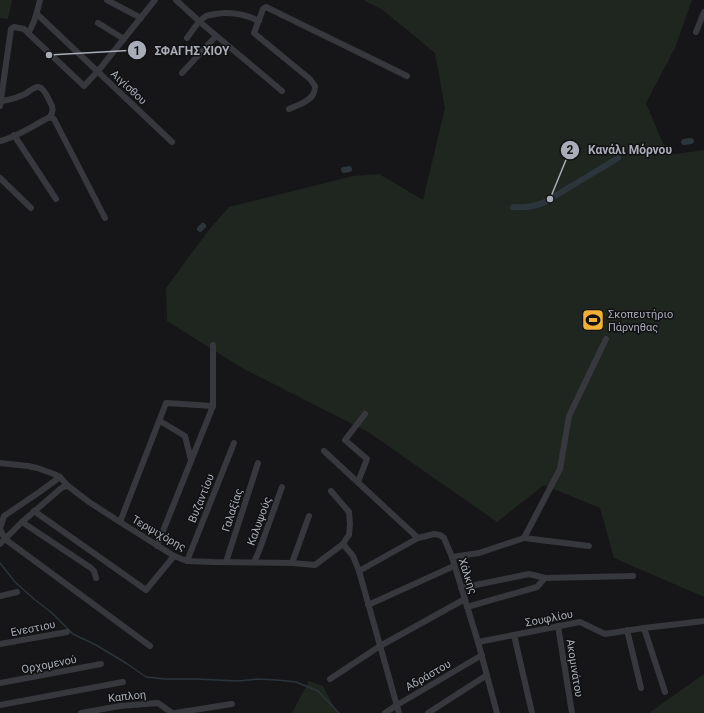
<svg xmlns="http://www.w3.org/2000/svg" width="704" height="713" font-family="Roboto,sans-serif">
  <rect width="100%" height="100%" fill="#161618"/>
  <!-- green -->
  <g fill="#1e261f">
    <path d="M0 0H12L8 19 0 18Z"/>
    <path d="M364 0H692L675 48 646 103 668 155 704 150V597L614 558 600 508 544 485 497 522 368 432 242 368 167 321 166 288 208 231 229 207 353 176 379 174 423 200 445 108 435 53 384 11Z"/>
    <path d="M704 674V713H649Z"/>
    <path d="M309 681 323 686 337 713H292Z"/>
  </g>
  <g fill="none" stroke-linecap="round" stroke-linejoin="round">
    <!-- stream -->
    <path stroke="#2c353c" stroke-width="1.5" d="M0 563 15 582 34 599 52 613 73 634 96 645 126 663 146 677 165 679H196L238 681 258 679 277 680 296 682 318 691 339 713"/>
    <!-- canal -->
    <g stroke="#2c353c" stroke-width="6">
      <path d="M684 142 691 141"/>
      <path d="M344 170 349 169"/>
      <path d="M513 207C525 208 534 207 545 202L618 158"/>
      <path d="M200 229 203 226"/>
    </g>
    <!-- minor -->
    <g stroke="#37383d" stroke-width="6">
      <path d="M107 0 141 18"/>
      <path d="M176 0 200 22 282 91"/>
      <path d="M37 14 172 142"/>
      <path d="M98 23 124 39"/>
      <path d="M696 32 704 12"/>
      <path d="M28 33C35 24 37 11 40 0"/>
      <path d="M187 38C192 31 198 21 206 16 209 15 213 15 215 14 231 11 245 14 259 21"/>
      <path d="M182 73 216 36"/>
      <path d="M1 101C9 100 17 98 25 94 29 92 34 86 39 87 44 88 48 98 50 102 53 107 54 111 50 117"/>
      <path d="M0 106 11 29 14 27 24 29 28 33 84 86 98 71 155 0"/>
      <path d="M289 109C296 106 312 101 314 92 315 90 315 88 315 86L310 79 254 33 263 9 266 7 407 76"/>
      <path d="M14 135 56 199"/>
      <path d="M0 141C15 138 36 124 50 117L54 119 105 218"/>
      <path d="M0 178 31 208"/>
      <path d="M160 421 185 436 191 460"/>
      <path d="M324 451 418 538"/>
      <path d="M0 463 28 466 37 468 54 474 60 477 68 486 89 502 120 522 174 556 187 561 213 562 292 563 315 565 343 544 346 539 349 535 350 524 349 512 331 491"/>
      <path d="M358 482 367 459 345 440 365 414"/>
      <path d="M34 511 146 590 174 556"/>
      <path d="M22 522 91 568 94 571 96 578"/>
      <path d="M120 522 166 403 213 406"/>
      <path d="M0 528 4 516 38 493 60 477"/>
      <path d="M0 529 5 539 150 646"/>
      <path d="M524 538 560 469 569 416 606 339"/>
      <path d="M0 544 22 522 59 490 63 487 68 486"/>
      <path d="M343 544 353 556 359 571 399 713"/>
      <path d="M157 546 213 406V345"/>
      <path d="M452 557 479 553 524 538 589 546"/>
      <path d="M187 561 234 443"/>
      <path d="M226 562 258 463"/>
      <path d="M254 562 259 551 282 487"/>
      <path d="M292 563 309 516"/>
      <path d="M359 571 418 538 434 534 440 535 444 538 452 557 478 642 497 713"/>
      <path d="M461 588 529 574 545 578 633 576"/>
      <path d="M0 596 17 592"/>
      <path d="M368 605 454 566"/>
      <path d="M467 607 537 587 545 578"/>
      <path d="M558 626 572 713"/>
      <path d="M644 628 665 692"/>
      <path d="M627 630 641 688"/>
      <path d="M514 635 532 713"/>
      <path d="M478 642 580 622 605 634 644 628 704 621"/>
      <path d="M0 644 67 632"/>
      <path d="M330 679 380 646 465 599"/>
      <path d="M0 683 101 664"/>
      <path d="M0 705 123 682"/>
      <path d="M81 713 120 706 158 703 172 713"/>
      <path d="M175 713 232 704"/>
      <path d="M385 713 397 705 482 655"/>
      <path d="M428 713 487 675"/>
    </g>
  </g>
  <!-- icons -->
  <defs>
    <g id="stadium-square" transform="scale(1.15)"><rect x="-9" y="-9" width="18" height="18" rx="4" fill="#f2b134" stroke="#111113"/><path d="M0-5a6.5 5 0 1 0 0 10a6.5 5 0 1 0 0-10ZM-3.5-1.8h7v3.6h-7Z" fill="#111"/></g>
  </defs>
  <g fill-rule="evenodd">
    <use href="#stadium-square" x="593" y="320"/>
  </g>
  <g text-anchor="middle" stroke-width="3" stroke-linejoin="round" paint-order="stroke">
    <!-- street labels -->
    <g font-size="11" fill="#a8adb8" stroke="#111113">
      <text transform="translate(129 87) rotate(43)" y="4">Αιγίσθου</text>
      <text transform="translate(201 498) rotate(-68)" y="4">Βυζαντίου</text>
      <text transform="translate(232 510) rotate(-72)" y="4">Γαλαξίας</text>
      <text transform="translate(259 521) rotate(-70)" y="4">Καλυψούς</text>
      <text transform="translate(159 533) rotate(30)" y="4">Τερψιχόρης</text>
      <text transform="translate(468 576) rotate(72)" y="4">Χάλκης</text>
      <text transform="translate(549 618) rotate(-11)" y="4">Σουφλίου</text>
      <text transform="translate(33 628) rotate(-11)" y="4">Ενεστιου</text>
      <text transform="translate(49 664) rotate(-11)" y="4">Ορχομενού</text>
      <text transform="translate(575 668) rotate(81)" y="4">Ακομινάτου</text>
      <text transform="translate(428 675) rotate(-30)" y="4">Αδράστου</text>
      <text transform="translate(127 696) rotate(-6)" y="4">Καπλοη</text>
    </g>
    <!-- poi labels -->
    <g font-size="11" fill="#a8adb8" stroke="#111113" text-anchor="start">
      <text x="608" y="318">Σκοπευτήριο<tspan x="608" dy="13">Πάρνηθας</tspan></text>
    </g>
  </g>
  <!-- callouts -->
  <path fill="none" stroke="#a8adb8" stroke-width="1.5" d="M49 55L137 50M550 199L570 150"/>
  <g fill="#a8adb8" stroke="#111113" stroke-width="1.5">
    <circle cx="49" cy="55" r="4"/>
    <circle cx="550" cy="199" r="4"/>
    <circle cx="137" cy="50" r="10"/>
    <circle cx="570" cy="150" r="10"/>
  </g>
  <g font-size="12" text-anchor="middle" font-weight="bold" fill="#111">
    <text x="137" y="55">1</text>
    <text x="570" y="154">2</text>
  </g>
  <g font-size="12" text-anchor="middle" font-weight="bold" fill="#a8adb8" stroke="#111113" stroke-width="3" stroke-linejoin="round" paint-order="stroke">
    <text x="192" y="55">ΣΦΑΓΗΣ ΧΙΟΥ</text>
    <text x="630" y="154">Κανάλι Μόρνου</text>
  </g>
</svg>
